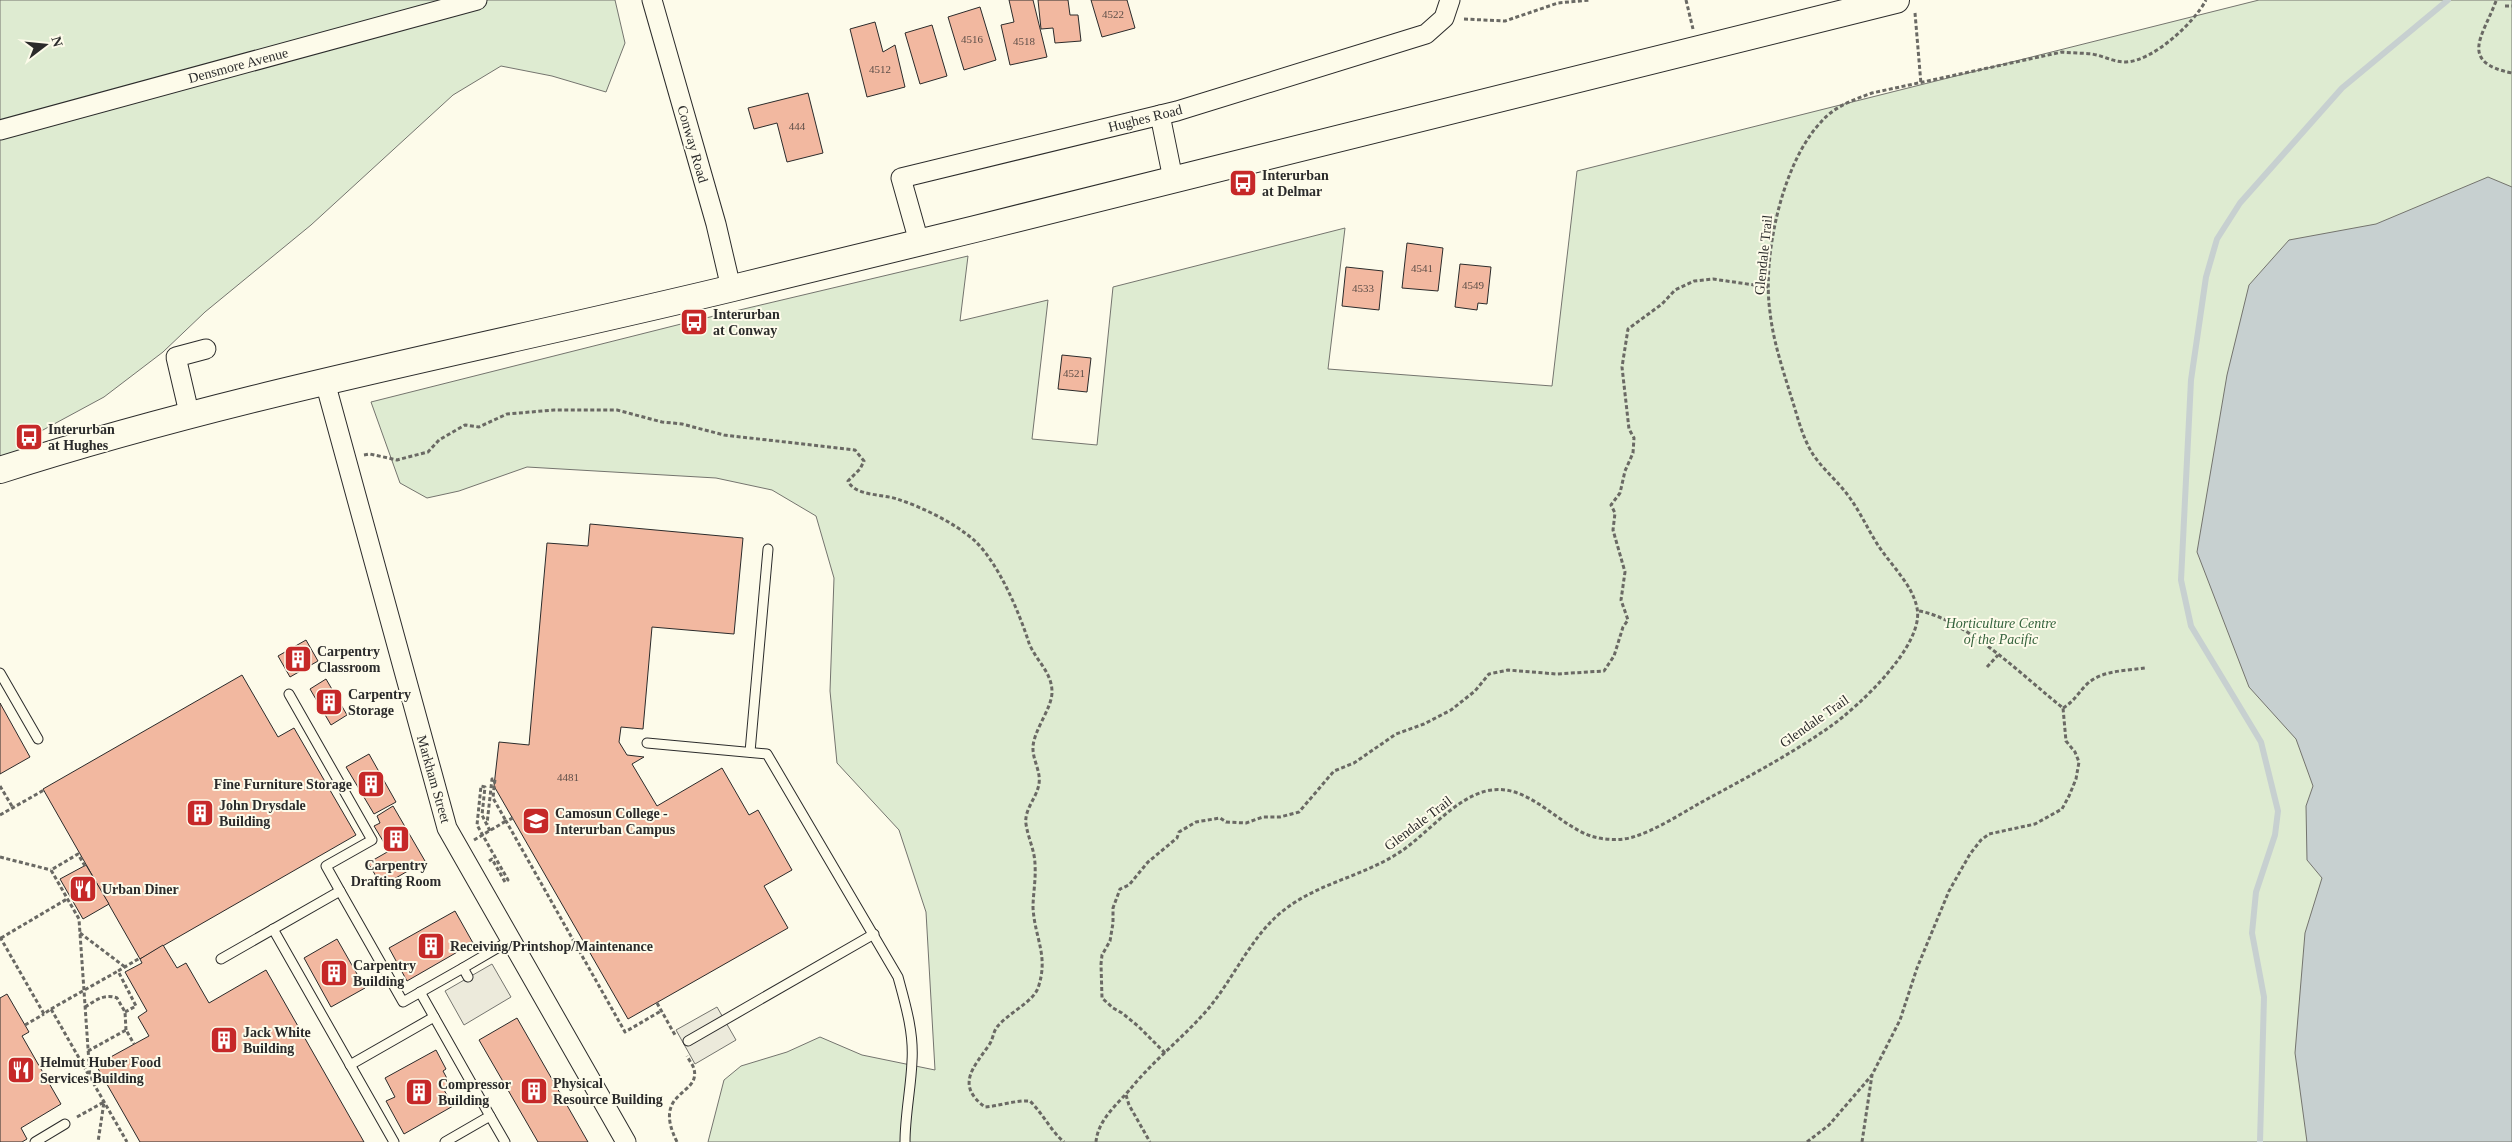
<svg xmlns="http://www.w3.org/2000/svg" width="2512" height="1142" font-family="Georgia,serif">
  <rect width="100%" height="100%" fill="#fdfbea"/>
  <!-- green -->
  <g fill="#deebd1" stroke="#74746e">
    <path d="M0 0H615L625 43 606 92 552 76 501 66 453 95 311 225 205 312 163 352 104 397 30 437 0 470Z"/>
    <path d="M2259 0H2512V1142H708L724 1080 741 1066 787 1052 820 1037 862 1055 935 1070 926 912 899 830 837 763 830 691 834 578 816 516 772 490 716 478 527 467 459 491 427 498 400 483 371 402 693 321 968 256 960 321 1048 300 1032 439 1097 445 1113 287 1345 228 1328 369 1552 386 1577 171Z"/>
  </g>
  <!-- parking -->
  <g fill="#eceadb" stroke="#74746e">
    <path d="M492 964 511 997 464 1025 445 991Z"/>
    <path d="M717 1007 736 1040 695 1064 676 1030Z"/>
  </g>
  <!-- water -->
  <path fill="#c7d0d0" stroke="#74746e" d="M2488 177 2512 187V1142H2307L2295 1053 2305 933 2322 878 2307 860 2306 806 2313 786 2296 739 2249 687 2197 552 2227 375 2249 285 2289 240 2376 224Z"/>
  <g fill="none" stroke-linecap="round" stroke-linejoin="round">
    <!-- stream -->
    <path stroke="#c7d0d0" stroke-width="6" d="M2260 1142 2264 997 2252 933 2256 892 2275 835 2278 811 2261 742 2191 626 2181 580 2191 380 2206 277 2217 239 2240 203 2342 88 2448 0"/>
  </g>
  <!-- building -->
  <g fill="#f2b8a0" stroke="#2b2b2b">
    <path d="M1009 0H1033L1047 57 1010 65 1001 25 1014 22Z"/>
    <path d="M1038 0H1068L1070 15H1078L1081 41 1055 43 1053 28 1041 29Z"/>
    <path d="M1091 0H1127L1135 28 1102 37Z"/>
    <path d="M980 7 996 60 964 70 948 17Z"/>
    <path d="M875 22 883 52 895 45 905 87 867 97 850 29Z"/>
    <path d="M932 25 947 76 920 84 905 33Z"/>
    <path d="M808 93 823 153 787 162 777 123 754 129 748 108Z"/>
    <path d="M1407 243 1443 248 1438 291 1402 288Z"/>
    <path d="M1460 264 1491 267 1487 304 1478 303 1477 310 1455 307Z"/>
    <path d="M1346 267 1383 271 1379 310 1342 306Z"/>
    <path d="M1062 355 1091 358 1087 392 1058 389Z"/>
    <path d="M590 524 743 538 734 634 652 627 643 729 621 727 619 742 627 755 644 757 632 764 657 806 722 768 749 815 758 810 792 870 764 886 788 928 628 1019 494 786 499 742 529 745 547 543 588 546Z"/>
    <path d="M306 640 318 661 290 677 278 656Z"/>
    <path d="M242 675 278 737 294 728 356 835 140 959 43 789Z"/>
    <path d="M326 679 347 715 331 725 310 689Z"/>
    <path d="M0 703 30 757 0 774Z"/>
    <path d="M369 754 396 802 374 814 346 767Z"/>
    <path d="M393 806 425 861 382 886 368 863 389 851 374 826 380 823 377 816Z"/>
    <path d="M86 865 109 904 83 919 60 879Z"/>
    <path d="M455 911 473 943 407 981 389 948Z"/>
    <path d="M337 939 365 988 331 1007 304 958Z"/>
    <path d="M163 945 177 968 186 963 209 1003 266 970 364 1142H140L96 1065 149 1036 138 1017 147 1011 125 972 142 963 140 959Z"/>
    <path d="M7 994 29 1032 22 1036 61 1104 21 1128 27 1139 22 1142H0V998Z"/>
    <path d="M517 1018 588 1142H538L479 1040Z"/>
    <path d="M436 1050 446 1069 443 1071 450 1084 443 1088 453 1106 404 1134 386 1101 395 1097 385 1078Z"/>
  </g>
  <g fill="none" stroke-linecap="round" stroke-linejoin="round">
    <!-- service casing -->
    <g stroke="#2b2b2b" stroke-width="11">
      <g id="service">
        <path d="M0 673 38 739"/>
        <path d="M289 694 372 840 326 866 340 891"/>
        <path d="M647 743 767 754 898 977C905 1003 914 1032 912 1061 911 1088 905 1115 905 1142"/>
        <path d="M750 752 768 549"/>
        <path d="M273 929 394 1142"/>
        <path d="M221 959 340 891 403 1002 463 968"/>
        <path d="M468 977 463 968 511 940"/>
        <path d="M420 992 490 1116 445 1142"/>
        <path d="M688 1041 874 934"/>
        <path d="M350 1065 434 1017"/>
        <path d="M490 1116 505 1142"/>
        <path d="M35 1142 65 1124"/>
      </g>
    </g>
    <!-- minor casing -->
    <g stroke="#2b2b2b" stroke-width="21">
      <g id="minor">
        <path d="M652 0 716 224 731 288"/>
        <path d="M1160 115 1173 179"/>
        <path d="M0 130 477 0"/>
        <path d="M919 242 901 178 1177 111 1426 34 1444 18 1450 0"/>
        <path d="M325 382 447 828 626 1142"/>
        <path d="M190 417 176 357 206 349"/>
      </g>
    </g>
    <!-- secondary casing -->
    <g stroke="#2b2b2b" stroke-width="28">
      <path id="secondary" d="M0 470C240 393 489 347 733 288 1121 194 1508 97 1896 0"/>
    </g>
    <!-- path -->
    <g stroke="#6a6964" stroke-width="3" stroke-dasharray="4 2.5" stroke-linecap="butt">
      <path d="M1686 0 1693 29"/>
      <path d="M2496 1C2483 36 2458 62 2512 73"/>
      <path d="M2505 6H2512"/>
      <path d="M1915 13 1921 84"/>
      <path d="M1464 19 1505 21 1558 3 1590 0"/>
      <path d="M364 455 370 454 397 460 412 456 428 452 439 440 465 425 479 427 507 414 554 410H617L662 422 682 424 724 435 855 450 864 461 860 469 848 481C855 496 882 494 897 499 922 507 955 523 975 541 999 564 1019 612 1029 643 1036 661 1052 672 1052 692 1052 708 1035 728 1033 746 1032 761 1043 773 1038 788 1035 799 1024 811 1026 824 1028 838 1035 851 1035 865 1036 880 1033 894 1033 908 1035 939 1049 956 1038 988 1033 1002 1007 1014 997 1027 993 1032 993 1040 989 1045 974 1067 955 1085 985 1107 1000 1106 1015 1100 1030 1101 1043 1114 1051 1131 1064 1142"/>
      <path d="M1987 667 1998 655"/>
      <path d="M2063 708C2073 702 2077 695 2085 686 2100 670 2125 671 2145 668"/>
      <path d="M0 786 13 808"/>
      <path d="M0 815 44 790"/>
      <path d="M513 818 506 821 625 1032 661 1011"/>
      <path d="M474 840 506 821 493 798 495 779H492L487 824"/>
      <path d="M0 857 51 870"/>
      <path d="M489 861 492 859 505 882 508 880 477 825 481 786 485 787 482 815 490 831"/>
      <path d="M85 866 78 854 51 870 79 919 90 1077"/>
      <path d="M80 933 125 967"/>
      <path d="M0 937 44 1014 51 1009 127 1142"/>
      <path d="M1 938 67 899"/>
      <path d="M657 1003 675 1035"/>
      <path d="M85 1007C95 1001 104 993 117 998L125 1012 126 1030"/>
      <path d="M51 1009 118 971"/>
      <path d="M125 1012 136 1006 118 971 140 958"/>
      <path d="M25 1025 44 1014"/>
      <path d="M88 1051 126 1030 134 1044"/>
      <path d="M1165 1053 1138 1026 1122 1013 1113 1008 1102 998 1101 964 1102 955 1110 941 1113 923V908L1120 889 1129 885 1148 862 1177 838 1179 832 1196 822 1220 818 1226 822 1246 823 1263 817H1280L1299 812 1334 771 1354 763 1396 734 1424 724 1451 710 1475 691 1489 674 1508 670 1556 674 1604 671 1614 656 1623 627 1628 620 1621 600 1625 572 1613 530 1615 513 1611 505 1620 493 1625 471 1633 453 1634 438 1629 429 1622 367 1628 329 1662 304 1675 290 1694 281 1713 279 1768 287"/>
      <path d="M1126 1095 1129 1105 1150 1142"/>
      <path d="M77 1117 104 1102 98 1142"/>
      <path d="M677 1142C651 1090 701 1096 694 1069 693 1065 689 1060 687 1056"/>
      <path d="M1096 1142C1098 1119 1118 1104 1132 1087 1155 1059 1184 1037 1208 1009 1233 979 1249 941 1278 915 1313 884 1359 878 1397 854 1426 836 1452 800 1486 791 1527 781 1556 824 1591 836 1604 840 1620 841 1633 837 1656 830 1679 815 1700 803 1744 779 1790 755 1831 726 1858 707 1925 645 1917 608 1913 587 1895 569 1882 551 1869 533 1861 512 1847 494 1837 481 1824 470 1814 456 1802 438 1797 414 1790 393 1782 367 1773 340 1770 312 1762 257 1782 163 1821 122 1835 106 1853 100 1872 93L2062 52C2072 53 2082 53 2092 54 2104 56 2113 62 2126 62 2153 61 2194 23 2206 0"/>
      <path d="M1807 1142 1829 1125 1872 1075"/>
      <path d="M1862 1142 1872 1075 1900 1020 1917 968 1949 891 1970 854 1981 840 1989 834 2035 824 2062 809 2069 796 2076 779 2079 762 2075 752 2066 741 2063 708C2025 678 1966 619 1919 611"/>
    </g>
    <!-- service -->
    <use href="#service" stroke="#fdfbea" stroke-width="9"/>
    <!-- minor -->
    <use href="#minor" stroke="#fdfbea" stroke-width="19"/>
    <!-- secondary -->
    <use href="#secondary" stroke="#fdfbea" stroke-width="26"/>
  </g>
  <!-- icons -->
  <defs>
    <g id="bus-square" transform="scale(1.4375)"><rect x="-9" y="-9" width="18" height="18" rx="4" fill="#c62828" stroke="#fdfbea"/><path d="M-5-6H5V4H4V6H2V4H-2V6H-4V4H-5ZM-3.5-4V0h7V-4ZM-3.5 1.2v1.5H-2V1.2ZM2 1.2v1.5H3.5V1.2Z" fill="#fff"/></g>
    <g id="building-square" transform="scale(1.4375)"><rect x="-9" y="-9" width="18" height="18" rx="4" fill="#c62828" stroke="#fdfbea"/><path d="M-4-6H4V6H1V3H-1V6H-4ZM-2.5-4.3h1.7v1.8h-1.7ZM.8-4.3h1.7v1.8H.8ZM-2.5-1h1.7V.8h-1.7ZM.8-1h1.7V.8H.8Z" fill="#fff"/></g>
    <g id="university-square" transform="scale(1.4375)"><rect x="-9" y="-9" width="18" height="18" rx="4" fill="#c62828" stroke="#fdfbea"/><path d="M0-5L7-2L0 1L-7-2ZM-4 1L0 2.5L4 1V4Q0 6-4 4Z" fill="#fff"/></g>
    <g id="restaurant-square" transform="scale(1.4375)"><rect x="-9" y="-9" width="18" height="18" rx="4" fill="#c62828" stroke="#fdfbea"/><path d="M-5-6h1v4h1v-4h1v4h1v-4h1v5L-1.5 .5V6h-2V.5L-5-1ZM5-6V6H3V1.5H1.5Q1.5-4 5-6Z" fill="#fff"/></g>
  </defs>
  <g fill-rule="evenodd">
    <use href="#bus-square" x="1243" y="183"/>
    <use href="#bus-square" x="694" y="322"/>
    <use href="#bus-square" x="29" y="437"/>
    <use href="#building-square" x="298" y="659"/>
    <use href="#building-square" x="329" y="702"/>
    <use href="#building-square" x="371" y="784"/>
    <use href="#building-square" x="200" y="813"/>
    <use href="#university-square" x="536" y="821"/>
    <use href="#building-square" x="396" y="839"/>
    <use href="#restaurant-square" x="83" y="889"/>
    <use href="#building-square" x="431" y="946"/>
    <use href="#building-square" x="334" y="973"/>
    <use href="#building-square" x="224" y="1040"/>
    <use href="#restaurant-square" x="21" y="1070"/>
    <use href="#building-square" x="534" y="1091"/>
    <use href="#building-square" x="419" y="1092"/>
  </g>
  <g text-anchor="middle" stroke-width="4" stroke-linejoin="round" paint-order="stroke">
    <!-- number labels -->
    <g font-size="11" fill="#5d4e48">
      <text x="1113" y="18">4522</text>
      <text x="972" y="43">4516</text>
      <text x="1024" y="45">4518</text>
      <text x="880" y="73">4512</text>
      <text x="797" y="130">444</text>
      <text x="1422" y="272">4541</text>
      <text x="1473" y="289">4549</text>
      <text x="1363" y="292">4533</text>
      <text x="1074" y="377">4521</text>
      <text x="568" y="781">4481</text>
    </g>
    <!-- street labels -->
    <g font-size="14" fill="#2b2b2b" stroke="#fdfbea">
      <text transform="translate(238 65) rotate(-15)" y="5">Densmore Avenue</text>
      <text transform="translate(1145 118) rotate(-14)" y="5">Hughes Road</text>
      <text transform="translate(693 144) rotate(74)" y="5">Conway Road</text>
      <text transform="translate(1763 255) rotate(-84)" y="5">Glendale Trail</text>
      <text transform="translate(1814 721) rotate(-35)" y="5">Glendale Trail</text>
      <text transform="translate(434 779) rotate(74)" y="5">Markham Street</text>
      <text transform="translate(1418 823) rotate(-37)" y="5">Glendale Trail</text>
    </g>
    <!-- poi labels -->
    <g font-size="14" font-weight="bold" fill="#2b2b2b" stroke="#fdfbea" text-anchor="start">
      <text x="1262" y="180">Interurban<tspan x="1262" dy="16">at Delmar</tspan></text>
      <text x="713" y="319">Interurban<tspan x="713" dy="16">at Conway</tspan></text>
      <text x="48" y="434">Interurban<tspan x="48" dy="16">at Hughes</tspan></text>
      <text x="317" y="656">Carpentry<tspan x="317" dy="16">Classroom</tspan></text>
      <text x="348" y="699">Carpentry<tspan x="348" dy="16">Storage</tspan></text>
      <text x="352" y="789" text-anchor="end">Fine Furniture Storage</text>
      <text x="219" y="810">John Drysdale<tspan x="219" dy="16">Building</tspan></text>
      <text x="555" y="818">Camosun College -<tspan x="555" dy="16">Interurban Campus</tspan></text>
      <text x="396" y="870" text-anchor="middle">Carpentry<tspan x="396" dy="16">Drafting Room</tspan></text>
      <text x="102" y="894">Urban Diner</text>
      <text x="450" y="951">Receiving/Printshop/Maintenance</text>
      <text x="353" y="970">Carpentry<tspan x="353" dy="16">Building</tspan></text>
      <text x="243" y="1037">Jack White<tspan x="243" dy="16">Building</tspan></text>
      <text x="40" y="1067">Helmut Huber Food<tspan x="40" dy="16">Services Building</tspan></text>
      <text x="553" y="1088">Physical<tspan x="553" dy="16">Resource Building</tspan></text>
      <text x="438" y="1089">Compressor<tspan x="438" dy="16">Building</tspan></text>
    </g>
    <!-- park labels -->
    <g font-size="14" font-style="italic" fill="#34623c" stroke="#fdfbea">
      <text x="2001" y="628">Horticulture Centre<tspan x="2001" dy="16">of the Pacific</tspan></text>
    </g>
  </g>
  <!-- north arrow -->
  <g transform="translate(45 45) rotate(74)" stroke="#fdfbea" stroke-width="4" paint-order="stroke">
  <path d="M0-4L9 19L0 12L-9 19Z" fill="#2b2b2b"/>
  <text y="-8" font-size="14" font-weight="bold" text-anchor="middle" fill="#2b2b2b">N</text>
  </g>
</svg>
